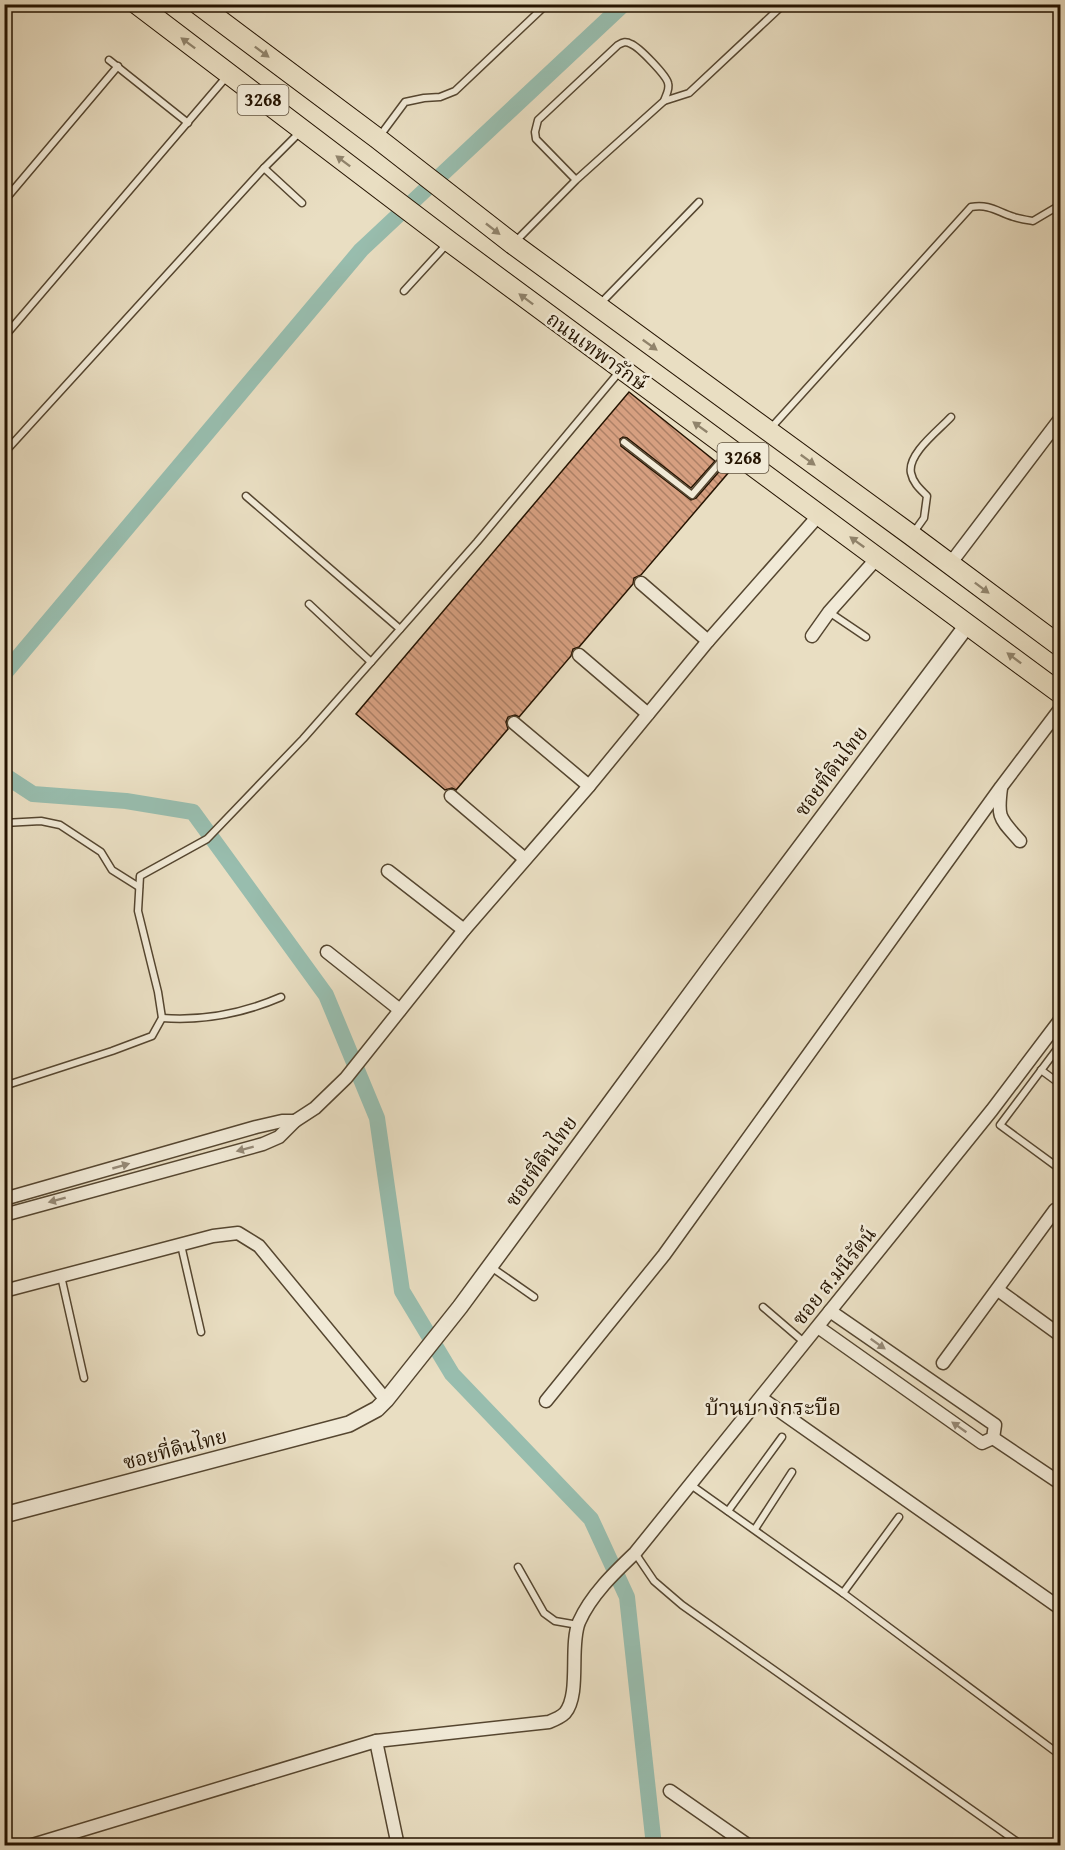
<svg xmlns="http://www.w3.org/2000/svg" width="1065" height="1850" font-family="'Gentium Book Plus','Noto Serif Thai',serif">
  <defs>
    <pattern id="building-back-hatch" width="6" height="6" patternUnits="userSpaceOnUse" patternTransform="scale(1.5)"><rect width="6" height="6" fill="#d69f80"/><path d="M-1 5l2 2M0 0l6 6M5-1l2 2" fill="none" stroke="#ad8066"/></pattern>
  </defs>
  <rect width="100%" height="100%" fill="#e9dec2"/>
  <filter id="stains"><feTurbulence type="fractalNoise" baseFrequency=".00333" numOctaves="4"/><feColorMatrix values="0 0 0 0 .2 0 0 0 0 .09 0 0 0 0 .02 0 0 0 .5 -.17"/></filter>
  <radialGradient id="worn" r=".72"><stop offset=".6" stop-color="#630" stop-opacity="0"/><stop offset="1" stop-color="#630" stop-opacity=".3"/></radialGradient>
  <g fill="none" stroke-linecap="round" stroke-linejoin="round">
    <!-- canal -->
    <g stroke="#98bdae" stroke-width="16">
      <path d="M4 674 361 250 624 4"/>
      <path d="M4 775 33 794 126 801 193 812 326 995 377 1118 402 1291 452 1374 591 1519 627 1597 654 1846"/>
    </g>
  </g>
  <!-- building -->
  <path fill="url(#building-back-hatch)" stroke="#241300" stroke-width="1.5" d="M629 392 715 461 691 488 627 438 623 437 620 439 621 446 691 500 696 498 723 467 729 472 641 575 634 578 633 584 579 647 573 649 571 656 519 717 515 715 508 717 506 722 508 729 456 790 452 788 445 790 356 714Z"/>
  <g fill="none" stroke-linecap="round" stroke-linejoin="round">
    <!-- service casing -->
    <g stroke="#554630" stroke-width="9">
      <g id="service">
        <path d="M109 60 188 123"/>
        <path d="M664 101 689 93 784 4"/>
        <path d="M379 137 405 102 424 98 440 97 455 91 547 4"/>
        <path d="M264 168 302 203"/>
        <path d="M4 201 118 66"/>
        <path d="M515 242 576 180 664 101C666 95 670 89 668 83 666 75 639 47 631 44 626 41 623 42 618 45L538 120 535 132 536 139 576 180"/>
        <path d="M404 291 447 244"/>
        <path d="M599 305 699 202"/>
        <path d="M4 337 228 75"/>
        <path d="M770 429 971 207C991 204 997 212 1014 217 1020 219 1027 220 1033 221L1060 205"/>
        <path d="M624 442 692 495 729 452"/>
        <path d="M4 453 264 168 301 131"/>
        <path d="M246 496 400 629"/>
        <path d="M914 532 924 518 927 496C920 489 913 483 911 473 907 454 939 430 951 417"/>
        <path d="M309 604 371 662"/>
        <path d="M829 612 866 637"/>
        <path d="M4 823 41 821 60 825 101 852 112 870 139 887"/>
        <path d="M162 1018C202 1021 244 1013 281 997"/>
        <path d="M1060 1045 1000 1125 1060 1169"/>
        <path d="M1041 1070 1060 1084"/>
        <path d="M4 1086 112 1051 152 1036 162 1018 158 992 138 911 140 876 207 839 303 739 477 542 620 371"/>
        <path d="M181 1245 201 1332"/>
        <path d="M491 1267 534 1297"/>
        <path d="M61 1276 84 1378"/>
        <path d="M763 1307 805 1343"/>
        <path d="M691 1485 843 1593 899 1517"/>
        <path d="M728 1511 782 1437"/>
        <path d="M755 1529 792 1472"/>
        <path d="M635 1553 654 1581 682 1605 1023 1846"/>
        <path d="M518 1567 544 1613 555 1621 578 1625"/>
        <path d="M843 1593 1060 1755"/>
      </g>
    </g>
    <!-- minor casing -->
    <g stroke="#554630" stroke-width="15">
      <g id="minor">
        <path d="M950 564 1060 419"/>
        <path d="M641 583 708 641"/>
        <path d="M812 636 829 612 878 557"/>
        <path d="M579 655 648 714"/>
        <path d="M514 723 589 786"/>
        <path d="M1001 788C997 819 1000 818 1020 841"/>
        <path d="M451 796 525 859"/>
        <path d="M388 871 464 930"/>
        <path d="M327 952 400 1010"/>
        <path d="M4 1199 256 1127 282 1121H295"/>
        <path d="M4 1215 263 1144 279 1137 295 1121 315 1108 346 1078 464 930 589 786 708 641 819 515"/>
        <path d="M998 1290 1060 1335"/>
        <path d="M4 1291 213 1236 238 1233 259 1246 386 1400"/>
        <path d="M818 1327 982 1443 993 1438 995 1425 830 1311"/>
        <path d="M943 1363 1055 1210"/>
        <path d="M761 1398 1060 1608"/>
        <path d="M546 1401 664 1255 1001 787 1060 709"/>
        <path d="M993 1438 1060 1483"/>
        <path d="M376 1741 398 1846"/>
        <path d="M670 1791 749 1846"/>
        <path d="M29 1846 376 1741 549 1722C554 1720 561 1717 565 1713 581 1694 569 1646 579 1622 591 1595 614 1573 635 1553L992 1110 1060 1020"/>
      </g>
    </g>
    <!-- tertiary casing -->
    <g stroke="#554630" stroke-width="18">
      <path id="tertiary" d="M4 1515 349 1424 377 1409 386 1400 460 1307 714 962 968 624"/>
    </g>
    <!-- primary casing -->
    <g stroke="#241300" stroke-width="22">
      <g id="primary">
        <path d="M137 4 450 242 1060 693"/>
        <path d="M198 4 377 138 513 244 911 535 1060 646"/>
      </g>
    </g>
    <!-- service -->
    <use href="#service" stroke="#f1ead7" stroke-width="6"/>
    <!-- minor -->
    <use href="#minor" stroke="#f1ead7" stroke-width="12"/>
    <!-- tertiary -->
    <use href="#tertiary" stroke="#f1ead7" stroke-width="15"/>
    <!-- primary -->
    <use href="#primary" stroke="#e9dec2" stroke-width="20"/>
  </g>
  <!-- one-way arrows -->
  <defs><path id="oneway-solid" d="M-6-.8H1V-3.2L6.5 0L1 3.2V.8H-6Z" transform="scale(1.5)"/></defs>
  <g fill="#90836b">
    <use href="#oneway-solid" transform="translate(188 43) rotate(-143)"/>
    <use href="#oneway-solid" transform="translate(262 52) rotate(37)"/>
    <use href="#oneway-solid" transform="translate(343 161) rotate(-143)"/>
    <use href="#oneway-solid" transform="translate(493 229) rotate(38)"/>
    <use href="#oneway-solid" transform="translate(526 299) rotate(-143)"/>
    <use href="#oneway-solid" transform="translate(650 345) rotate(36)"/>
    <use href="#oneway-solid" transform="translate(700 427) rotate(-144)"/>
    <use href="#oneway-solid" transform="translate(808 460) rotate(36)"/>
    <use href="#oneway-solid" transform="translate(857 542) rotate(-144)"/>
    <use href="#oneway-solid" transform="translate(982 588) rotate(37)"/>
    <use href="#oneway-solid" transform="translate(1014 658) rotate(-143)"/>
  </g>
  <g fill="#958976">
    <use href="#oneway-solid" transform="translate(245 1149) rotate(165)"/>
    <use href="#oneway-solid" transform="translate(121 1166) rotate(-16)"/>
    <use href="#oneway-solid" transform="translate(57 1200) rotate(165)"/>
    <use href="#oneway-solid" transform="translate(878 1344) rotate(35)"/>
    <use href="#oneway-solid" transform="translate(959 1427) rotate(-145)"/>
  </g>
  <g text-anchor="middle" stroke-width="5" stroke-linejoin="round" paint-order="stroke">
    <!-- shield labels -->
    <g fill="#f1ead7" stroke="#625440" stroke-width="1.5">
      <rect x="237.5" y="85" width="51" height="30" rx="4.5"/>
      <rect x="717.5" y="443" width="51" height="30" rx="4.5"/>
    </g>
    <g font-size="18" font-weight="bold" fill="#241300">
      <text x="263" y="106">3268</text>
      <text x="743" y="464">3268</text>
    </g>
    <!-- street labels -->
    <g font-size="20" fill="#241300" stroke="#f1ead7">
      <text transform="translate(597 351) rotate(36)" y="7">ถนนเทพารักษ์</text>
      <text transform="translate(831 771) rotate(-53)" y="7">ซอยที่ดินไทย</text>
      <text transform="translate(541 1161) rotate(-54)" y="7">ซอยที่ดินไทย</text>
      <text transform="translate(834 1276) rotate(-51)" y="7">ซอย ส.มนีรัตน์</text>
      <text transform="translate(175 1449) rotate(-15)" y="7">ซอยที่ดินไทย</text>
    </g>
    <!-- quarter labels -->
    <g font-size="22" fill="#241300" stroke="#f1ead7">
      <text x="773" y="1415">บ้านบางกระบือ</text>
    </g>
  </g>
  <!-- margin -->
  <rect width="1065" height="1850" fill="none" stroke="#e9dec2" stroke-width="24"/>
  <rect x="6" y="6" width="1053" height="1838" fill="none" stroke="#241300" stroke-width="3"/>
  <rect x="12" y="12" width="1041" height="1826" fill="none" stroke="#241300" stroke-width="1.5"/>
  <rect width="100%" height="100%" filter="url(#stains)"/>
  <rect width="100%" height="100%" fill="url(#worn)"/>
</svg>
